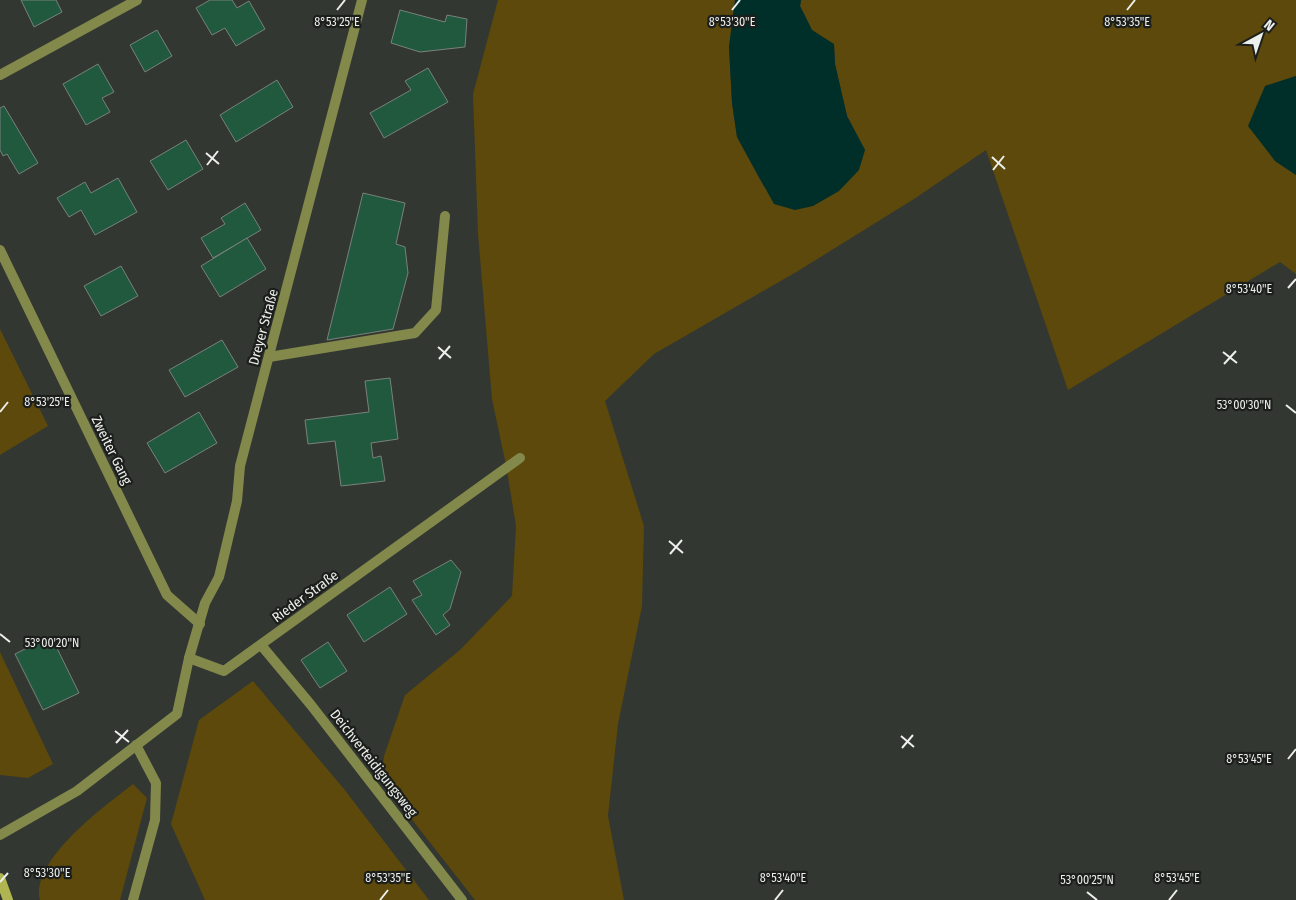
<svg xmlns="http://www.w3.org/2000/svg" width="1296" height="900" font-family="'Fira Sans Condensed',sans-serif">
  <rect width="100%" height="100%" fill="#333731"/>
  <!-- green -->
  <g fill="#5c490b">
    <path d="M498 0H735L729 47 732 103 737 137 764 187 865 150 847 116 835 64 834 45 812 30 800 6 801 0H1296V76L1265 86 1275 161 1296 175V274L1280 262 1068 390 986 150 914 199 798 271 654 354 605 401 644 526 642 606 618 724 608 816 624 900H475L381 780 384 756 405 695 460 650 512 596 516 526 506 465 492 399 478 234 473 94Z"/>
    <path d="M0 329 48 426 0 455Z"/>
    <path d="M0 652 53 764 28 778 0 775Z"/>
    <path d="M253 681 344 789 429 900H205L171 824 199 720Z"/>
    <path d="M133 784 147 798 120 900H40C30 860 105 806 133 784Z"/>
  </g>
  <!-- water -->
  <g fill="#002e29">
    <path d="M735 0H801L800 6 812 30 834 44 835 64 847 116 865 150 859 170 839 191 813 206 795 210 774 204 737 137 732 103 729 47Z"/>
    <path d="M1296 76V175L1275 161 1248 126 1265 86Z"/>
  </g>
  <!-- building -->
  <g fill="#21593e" stroke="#79817c">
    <path d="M21 0H56L62 12 34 27Z"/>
    <path d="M210 0H232L237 8 249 1 265 29 236 46 225 28 212 35 196 8Z"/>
    <path d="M400 10 445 22 447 15 467 19 465 47 420 52 391 43Z"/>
    <path d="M157 30 172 56 145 72 130 45Z"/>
    <path d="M98 64 114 92 102 98 110 112 86 125 63 84Z"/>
    <path d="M428 68 448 102 384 138 370 113 411 90 405 81Z"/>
    <path d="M277 80 293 107 236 142 220 115Z"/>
    <path d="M4 106 38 163 19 174 7 154 3 156 0 150V108Z"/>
    <path d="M186 140 203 169 168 190 150 161Z"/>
    <path d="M118 178 137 212 95 235 81 210 69 217 57 198 85 182 91 193Z"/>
    <path d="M363 193 405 203 396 244 405 247 408 273 393 329 327 340Z"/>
    <path d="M245 203 261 230 213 258 201 238 225 224 221 218Z"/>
    <path d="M247 238 266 269 220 297 201 266Z"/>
    <path d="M121 266 138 296 101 316 84 286Z"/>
    <path d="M222 340 238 367 185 397 169 370Z"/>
    <path d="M390 378 398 439 371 443 373 458 381 456 385 481 341 486 335 441 308 444 305 420 369 412 365 381Z"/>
    <path d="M199 412 217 443 165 473 147 443Z"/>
    <path d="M451 560 461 572 450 609 443 615 450 625 436 635 412 600 422 595 413 581Z"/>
    <path d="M390 587 407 614 364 642 347 615Z"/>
    <path d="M51 636 79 693 43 710 15 654Z"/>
    <path d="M328 642 347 671 320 688 301 660Z"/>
  </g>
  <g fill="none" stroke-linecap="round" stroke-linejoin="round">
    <!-- lane -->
    <path stroke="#83884b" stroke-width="10" d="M269 357 415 333 436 310 445 216"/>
    <!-- street -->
    <g stroke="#83884b" stroke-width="10">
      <path d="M0 75 137 0"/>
      <path d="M0 250 167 595 200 624"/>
      <path d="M261 645 311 705 462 900"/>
      <path d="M189 658 224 671 520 458"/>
      <path d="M0 835 77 791 177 714 189 658 205 603 219 577 237 501 240 466 362 0"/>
      <path d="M133 900 155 820 156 783 136 745"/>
    </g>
    <!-- secondary -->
    <path stroke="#afb551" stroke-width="10" d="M0 878 8 900"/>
  </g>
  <!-- ticks -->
  <path fill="none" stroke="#ecefeb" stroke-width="2" d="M337 10 345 0M732 10 740 0M1127 10 1135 0M206 153 219 164M992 157 1005 169M207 165 218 151M993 170 1004 156M1288 288 1296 279M438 347 451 358M1223 352 1237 363M439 359 450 346M1224 364 1236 351M1286 405 1296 413M0 412 8 402M669 541 683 553M670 554 682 540M0 634 10 642M115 731 129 742M901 736 914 747M116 743 128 730M902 748 913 735M1288 759 1296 749M0 882 8 873M1087 892 1097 900M380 900 388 890M775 900 783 890M1169 900 1177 890"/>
  <g text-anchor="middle" stroke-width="4.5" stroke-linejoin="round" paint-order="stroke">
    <!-- street labels -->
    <g font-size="14" fill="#ecefeb" stroke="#1c1e1b">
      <text transform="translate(263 327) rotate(-75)" y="5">Dreyer Straße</text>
      <text transform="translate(112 450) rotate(64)" y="5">Zweiter Gang</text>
      <text transform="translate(305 596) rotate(-36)" y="5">Rieder Straße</text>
      <text transform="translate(374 763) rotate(52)" y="5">Deichverteidigungsweg</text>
    </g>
  </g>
  <g font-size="12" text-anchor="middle" fill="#ecefeb" stroke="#1c1e1b" stroke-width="4.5" stroke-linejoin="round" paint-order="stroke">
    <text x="337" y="26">8°53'25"E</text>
    <text x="732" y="26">8°53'30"E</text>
    <text x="1127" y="26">8°53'35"E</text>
    <text x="1249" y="293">8°53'40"E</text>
    <text x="47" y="406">8°53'25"E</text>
    <text x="1244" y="409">53°00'30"N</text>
    <text x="52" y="647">53°00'20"N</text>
    <text x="1249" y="763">8°53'45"E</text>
    <text x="47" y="877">8°53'30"E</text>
    <text x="388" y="882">8°53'35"E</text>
    <text x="783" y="882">8°53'40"E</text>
    <text x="1177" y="882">8°53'45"E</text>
    <text x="1087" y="884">53°00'25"N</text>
  </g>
  <!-- north arrow -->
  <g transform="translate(1261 35) rotate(40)" stroke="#1c1e1b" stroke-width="4" paint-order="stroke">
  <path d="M0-4L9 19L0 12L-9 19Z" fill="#ecefeb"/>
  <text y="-8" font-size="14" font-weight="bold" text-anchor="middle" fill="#ecefeb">N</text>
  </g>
</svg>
